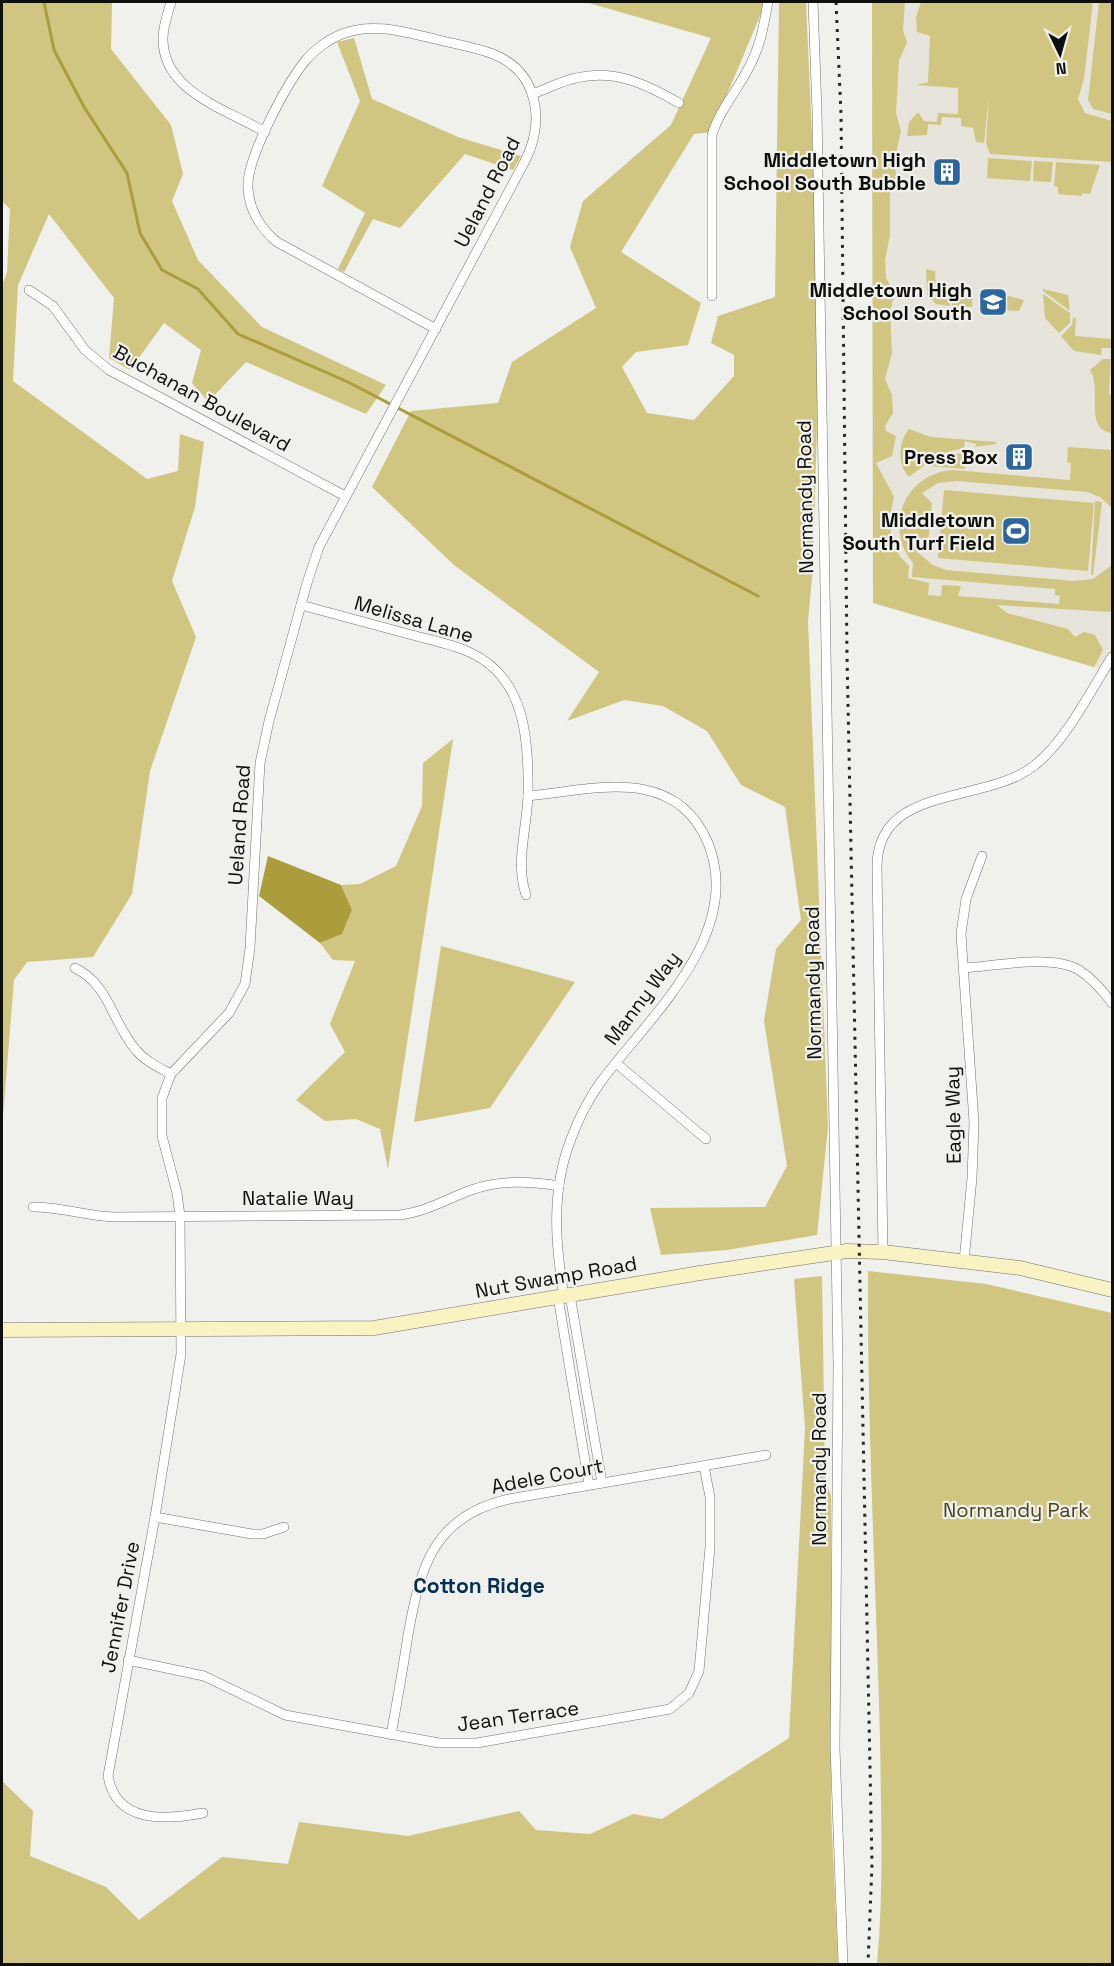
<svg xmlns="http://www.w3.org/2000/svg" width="1114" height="1966" font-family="'Space Grotesk',sans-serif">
  <rect width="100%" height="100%" fill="#f0f0ec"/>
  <!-- built -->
  <path fill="#e7e5db" d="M872 2H1112V672L873 603Z"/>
  <!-- green -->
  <g fill="#d0c581">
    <path d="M2 2H112L111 49 171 125 183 174 172 201 198 260 262 327 386 385 366 414 246 362 208 402 192 383 201 350 164 323 130 370 109 358 114 298 49 214 18 285 13 381 147 479 178 471 180 434 204 442 195 507 172 581 196 637 150 771 132 894 93 957 27 962 14 980 2 1129V286L7 272 10 209 2 201Z"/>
    <path d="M585 2H766L711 132 694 134 621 252 701 303 688 345 636 352 622 367 647 413 694 420 734 376V355L711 343 718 316 775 297 779 2H806L820 315 813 566 808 621 828 1127 817 1235 727 1250 661 1255 650 1208 765 1207 787 1166 764 1021 776 949 801 920 785 807 741 785 707 731 663 706 624 700 567 721 599 672 454 565 372 487 411 411 498 403 512 362 596 308 570 247 583 201 671 125 711 38Z"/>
    <path d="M872 2H905L903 30 907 43 899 60 896 113 901 131 894 162 897 181 890 192V235L885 260 886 278 895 293 890 311 892 353 885 379 892 395 893 413 885 426 886 431 896 436 892 456 876 463 894 497 890 516 891 534 899 555 909 566 908 578 929 583 928 595 941 596 942 585 961 586 958 596 1059 604 1060 596 1055 595V589L912 577 913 563C883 527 905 473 953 470L1070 480 1071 463H1067L1068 447 1112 450V508L1100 497 1087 492 957 481 938 483 922 493 932 503 928 544 917 552 933 565 946 570 1074 581 1093 579 1112 565V612L997 605 1007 613 1068 629 1075 637 1084 632 1095 635 1103 650 1094 667 873 603Z"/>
    <path d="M921 2H1093L1084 79 1078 99 1085 113 1112 121V162L990 154 986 143 989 96 984 143 976 142 973 128 961 126V118L942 117 941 125 928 124 927 135 907 136 909 122 918 112 924 121 937 122 938 113 958 114V88L916 85 928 82 930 36 917 32 916 17Z"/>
    <path d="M1099 2H1112V114L1093 109 1088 100Z"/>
    <path d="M354 38 372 99 458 137 521 156 513 170 465 154 400 228 373 219 344 272 338 269 365 213 322 186 360 101 337 42Z"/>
    <path d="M988 158 1032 161 1030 181 987 178Z"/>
    <path d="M1034 161 1053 162 1051 182 1033 181Z"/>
    <path d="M1056 162 1100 165 1090 194 1082 193V196L1058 194V187L1054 186Z"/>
    <path d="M926 269 935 271 936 291 948 289 950 306 936 304 927 295Z"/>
    <path d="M954 288 973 289 972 307 952 306 950 289Z"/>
    <path d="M1043 289 1068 295 1070 311 1043 291Z"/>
    <path d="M994 292 1024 300 1019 311 990 309V300H993Z"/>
    <path d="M1043 294 1070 313V323L1059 333 1045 318Z"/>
    <path d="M1073 317 1076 319 1075 336 1112 339V348H1102L1101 355 1074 351 1061 336 1072 325Z"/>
    <path d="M1103 359H1111L1109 394 1112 395V433C1083 429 1103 390 1090 370Z"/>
    <path d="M909 429 931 437 996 442V444L974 447 977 444 965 441 964 448 939 454 909 477C897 464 898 442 909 429Z"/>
    <path d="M968 452 971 455H966L965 469 930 466 945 456Z"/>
    <path d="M944 490 1094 503 1088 571 938 558Z"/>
    <path d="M1095 501 1102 502 1093 575H1091Z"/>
    <path d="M453 739 388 1169 380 1129 356 1119 325 1121 296 1100 345 1052 330 1024 355 961 333 960 320 943 342 934 352 910 341 885 360 884 396 866 422 806 423 763Z"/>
    <path d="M441 946 575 982 490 1108 414 1122Z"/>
    <path d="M868 1271 986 1284 1112 1313V1964H877C884 1889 881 1814 880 1738 876 1582 867 1426 868 1271Z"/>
    <path d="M822 1276 825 1477 831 1496V1811L838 1964H2V1781L33 1811 30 1856 106 1887 139 1920 222 1857 288 1864 299 1822 408 1836 519 1811 536 1830 590 1834 633 1814 662 1819 789 1738 805 1428 794 1279Z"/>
  </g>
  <!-- water -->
  <path fill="#ab9c3c" d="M268 856 341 885 352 910 342 934 320 943 259 896Z"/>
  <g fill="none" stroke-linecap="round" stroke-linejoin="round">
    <!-- stream -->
    <path stroke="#ab9c3c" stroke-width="3" d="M44 2 54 50 84 107 127 173 140 233 162 270 198 289 238 334 348 382 758 596"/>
    <!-- minor casing -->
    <g stroke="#71716e" stroke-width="10">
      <g id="minor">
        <path d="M171 2C168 13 163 26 163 38 162 92 227 109 265 132"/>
        <path d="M813 2 817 111 838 1365 835 1748 843 1964"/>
        <path d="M532 94C547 89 561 81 576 78 615 69 646 84 679 103"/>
        <path d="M29 290 53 306 85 350 109 370 345 496"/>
        <path d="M712 296V135C719 111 737 91 748 69 760 48 764 25 768 2"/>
        <path d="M301 605C338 615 375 625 412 635 431 640 451 644 469 652 526 677 529 741 528 795 527 829 515 862 526 895"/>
        <path d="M528 796C592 790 675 764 708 843 745 934 648 1018 600 1083 588 1100 578 1120 571 1139 551 1190 555 1243 564 1296"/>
        <path d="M75 968C110 985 112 1023 136 1050 145 1061 158 1067 171 1074"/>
        <path d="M964 968C995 966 1052 954 1079 970 1093 979 1103 991 1112 1003"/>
        <path d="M616 1063 706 1139"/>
        <path d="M33 1207C61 1207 87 1216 114 1217L400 1215C425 1212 447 1199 471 1190 500 1180 528 1181 559 1186"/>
        <path d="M883 1252 877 866C878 783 986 805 1035 765 1066 741 1091 690 1112 657"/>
        <path d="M964 1261 972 1178 974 1122 961 934 966 899 982 856"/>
        <path d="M570 1295 602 1483"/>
        <path d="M558 1297 589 1485"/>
        <path d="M155 1517 252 1534H263L284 1527"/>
        <path d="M128 1660 204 1676 285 1715 439 1743H477L670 1709 689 1693 699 1671 710 1547V1497L704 1466"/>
        <path d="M391 1735C397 1702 403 1669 408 1635 420 1568 433 1516 509 1499L766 1455"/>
        <path d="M203 1813C166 1820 116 1824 108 1776L155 1517 181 1354 180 1216 177 1193 162 1136V1098L171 1074 229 1013 245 984 250 948 260 763 269 721 307 583 319 547 525 161C545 122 539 72 493 54 474 47 454 44 435 39 404 32 373 22 342 34 329 39 314 50 305 61 286 85 246 159 248 188 249 210 261 229 277 242L436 329"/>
      </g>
    </g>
    <!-- secondary casing -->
    <g stroke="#71716e" stroke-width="15">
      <path id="secondary" d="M2 1330 374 1328 700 1273 847 1251 883 1252 1020 1268 1112 1290"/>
    </g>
    <!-- minor -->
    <use href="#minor" stroke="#fff" stroke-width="9"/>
    <!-- secondary -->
    <use href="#secondary" stroke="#f9f2c3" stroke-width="14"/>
    <!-- rail -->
    <path stroke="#262625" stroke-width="3" stroke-dasharray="3 6" stroke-linecap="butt" d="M836 2 841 114 847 656 872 1864 868 1964"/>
  </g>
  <!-- icons -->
  <defs>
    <g id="building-square" transform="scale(1.5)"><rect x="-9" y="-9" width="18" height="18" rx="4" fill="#2c669e" stroke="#f0f0ec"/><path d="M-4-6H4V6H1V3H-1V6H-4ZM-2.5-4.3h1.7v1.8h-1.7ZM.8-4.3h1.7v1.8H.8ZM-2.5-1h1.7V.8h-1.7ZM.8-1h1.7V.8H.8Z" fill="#fff"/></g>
    <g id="school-square" transform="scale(1.5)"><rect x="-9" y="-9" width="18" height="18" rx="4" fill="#2c669e" stroke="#f0f0ec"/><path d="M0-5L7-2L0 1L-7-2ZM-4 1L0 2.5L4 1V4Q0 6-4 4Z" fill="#fff"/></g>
    <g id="stadium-square" transform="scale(1.5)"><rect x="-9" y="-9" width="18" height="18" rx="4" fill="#2c669e" stroke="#f0f0ec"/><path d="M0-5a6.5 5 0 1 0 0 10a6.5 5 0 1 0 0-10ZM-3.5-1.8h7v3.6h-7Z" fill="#fff"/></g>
  </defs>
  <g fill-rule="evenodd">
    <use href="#building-square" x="947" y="172"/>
    <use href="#school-square" x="993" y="302"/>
    <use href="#building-square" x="1019" y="457"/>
    <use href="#stadium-square" x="1016" y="531"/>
  </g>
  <g text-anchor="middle" stroke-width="4.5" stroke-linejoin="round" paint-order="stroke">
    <!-- poi labels -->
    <g font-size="20" font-weight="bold" fill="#0f0f0e" stroke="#f0f0ec" text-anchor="end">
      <text x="926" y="167">Middletown High<tspan x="926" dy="23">School South Bubble</tspan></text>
      <text x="972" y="297">Middletown High<tspan x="972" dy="23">School South</tspan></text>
      <text x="998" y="464">Press Box</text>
      <text x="995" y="527">Middletown<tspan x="995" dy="23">South Turf Field</tspan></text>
    </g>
    <!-- street labels -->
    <g font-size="20" fill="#0f0f0e" stroke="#f0f0ec">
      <text transform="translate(487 192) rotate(-63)" y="7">Ueland Road</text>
      <text transform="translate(202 398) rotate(29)" y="7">Buchanan Boulevard</text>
      <text transform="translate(805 497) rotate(-91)" y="7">Normandy Road</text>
      <text transform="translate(414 619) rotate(16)" y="7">Melissa Lane</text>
      <text transform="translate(239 825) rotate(-86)" y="7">Ueland Road</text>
      <text transform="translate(813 983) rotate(-91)" y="7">Normandy Road</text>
      <text transform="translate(642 998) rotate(-53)" y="7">Manny Way</text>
      <text transform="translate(953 1115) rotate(-91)" y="7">Eagle Way</text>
      <text x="298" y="1205">Natalie Way</text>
      <text transform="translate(556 1277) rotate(-10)" y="7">Nut Swamp Road</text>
      <text transform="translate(819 1469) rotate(-90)" y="7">Normandy Road</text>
      <text transform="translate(547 1476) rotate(-11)" y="7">Adele Court</text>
      <text transform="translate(120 1607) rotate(-79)" y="7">Jennifer Drive</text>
      <text transform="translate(518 1716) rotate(-8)" y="7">Jean Terrace</text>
    </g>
    <!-- park labels -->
    <g font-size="20" fill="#49431b" stroke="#f0f0ec">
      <text x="1016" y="1517">Normandy Park</text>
    </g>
    <!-- neighbourhood labels -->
    <g font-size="21" font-weight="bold" fill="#042f54" stroke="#f0f0ec">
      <text x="479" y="1593">Cotton Ridge</text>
    </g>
  </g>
  <!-- border -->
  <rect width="1114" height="1966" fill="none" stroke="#0f0f0e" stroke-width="6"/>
  <!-- north arrow -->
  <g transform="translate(1060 54) rotate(175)" stroke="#f0f0ec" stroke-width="4.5" paint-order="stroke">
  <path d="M0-4.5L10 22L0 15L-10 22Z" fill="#0f0f0e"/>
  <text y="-9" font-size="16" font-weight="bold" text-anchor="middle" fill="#0f0f0e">N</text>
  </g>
</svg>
